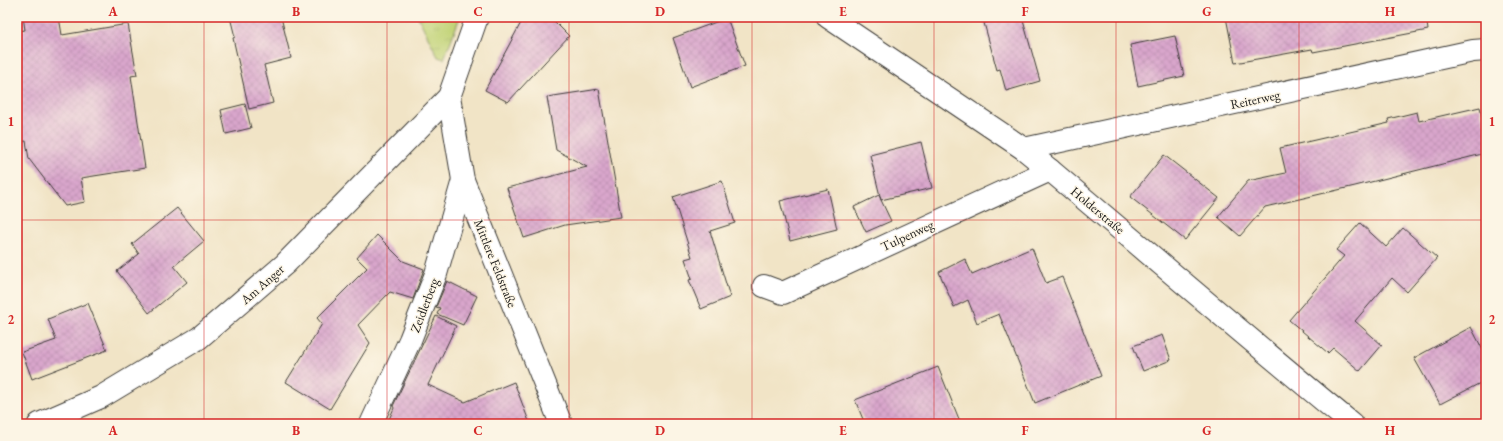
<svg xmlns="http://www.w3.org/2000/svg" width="1503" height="441" font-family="'EB Garamond',serif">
  <defs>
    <pattern id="grass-tufts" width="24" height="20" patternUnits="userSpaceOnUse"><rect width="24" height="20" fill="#c1d376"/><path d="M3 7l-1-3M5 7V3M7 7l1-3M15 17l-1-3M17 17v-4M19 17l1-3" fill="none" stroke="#a5b566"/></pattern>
    <pattern id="building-cross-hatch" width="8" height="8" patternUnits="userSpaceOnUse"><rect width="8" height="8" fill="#d9a6cc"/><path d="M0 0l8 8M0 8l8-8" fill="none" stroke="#ba8eaf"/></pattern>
  </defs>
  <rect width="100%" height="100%" fill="#fcf5e5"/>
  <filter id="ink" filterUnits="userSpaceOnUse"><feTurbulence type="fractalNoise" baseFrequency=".025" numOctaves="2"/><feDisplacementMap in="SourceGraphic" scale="8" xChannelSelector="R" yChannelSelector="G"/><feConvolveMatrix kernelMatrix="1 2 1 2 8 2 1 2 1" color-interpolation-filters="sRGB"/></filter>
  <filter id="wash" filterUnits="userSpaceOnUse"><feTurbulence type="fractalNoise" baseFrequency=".012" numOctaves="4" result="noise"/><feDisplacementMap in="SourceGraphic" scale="16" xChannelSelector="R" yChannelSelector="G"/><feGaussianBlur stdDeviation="0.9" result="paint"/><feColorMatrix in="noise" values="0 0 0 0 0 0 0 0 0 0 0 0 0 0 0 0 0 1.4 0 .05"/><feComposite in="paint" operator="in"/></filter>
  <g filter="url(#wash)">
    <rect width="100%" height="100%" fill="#f1e4c6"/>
    <!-- grass -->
    <path fill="url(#grass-tufts)" stroke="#6e7849" d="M418 17H460L444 59 438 57Z"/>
    <g id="blocks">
      <!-- building -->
      <g fill="url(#building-cross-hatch)">
        <path d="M23 17H59L62 35 128 24 137 75 131 76 145 168 81 178 85 202 65 206 29 159 26 141 17 142V31L25 30Z"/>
        <path d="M230 17H281L291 58 264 65 273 103 249 109 233 38 235 37Z"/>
        <path d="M524 17H550L569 36 508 102 485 90Z"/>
        <path d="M1004 17H1022L1040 81 1006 91 1000 69 997 70 984 23Z"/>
        <path d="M1226 17H1426L1428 30 1313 52 1312 49 1235 63Z"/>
        <path d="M727 18 745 66 690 87 673 38Z"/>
        <path d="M1175 36 1184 76 1138 86 1130 45Z"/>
        <path d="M599 89 621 217 565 225 524 238 507 188 587 167 556 150 547 97Z"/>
        <path d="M245 104 251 128 226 134 221 110Z"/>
        <path d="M1480 107 1486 131V153L1355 186 1265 207 1240 236 1218 217 1248 181 1286 173 1280 148 1389 123 1388 119 1417 112 1419 121Z"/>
        <path d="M921 142 932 188 881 200 891 221 866 232 854 207 879 195 881 200 870 155Z"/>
        <path d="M1164 155 1219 198 1185 240 1130 197Z"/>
        <path d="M722 181 735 223 710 231 730 297 701 309 689 280 692 279 685 259 692 257 673 197Z"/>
        <path d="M828 189 837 229 790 241 780 201Z"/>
        <path d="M177 208 204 241 174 266 187 282 149 313 117 271 139 254 132 244Z"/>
        <path d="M1360 223 1386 247 1403 228 1437 258 1407 292 1392 278 1355 321 1382 345 1360 371 1333 348 1328 353 1289 320 1344 256 1336 250Z"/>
        <path d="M377 235 403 261 424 269 413 299 390 292 358 325 370 343 330 409 286 382 322 324 317 318 367 268 357 258Z"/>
        <path d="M1032 248 1046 283 1062 277 1101 376 1035 403 999 314 977 323 968 300 954 307 939 272 965 259 972 274Z"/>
        <path d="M447 281 477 296 463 325 437 314 440 308 436 307Z"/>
        <path d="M88 303 107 350 32 379 22 352 56 340 48 319Z"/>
        <path d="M436 316 456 326 428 385 465 402 514 382 530 424H387L394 408 393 406Z"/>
        <path d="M1471 327 1486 356V380L1440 404 1414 358Z"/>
        <path d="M1162 335 1171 360 1143 371 1133 346Z"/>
        <path d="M938 367 961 424H865L855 400Z"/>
      </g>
    </g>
  </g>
  <g filter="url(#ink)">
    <use href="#blocks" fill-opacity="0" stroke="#3c3a36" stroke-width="1"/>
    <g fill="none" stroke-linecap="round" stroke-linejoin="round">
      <!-- minor casing -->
      <g stroke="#3c3a36" stroke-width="24">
        <g id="minor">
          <path d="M828 17 1024 149 1050 170C1151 255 1250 340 1352 424"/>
          <path d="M449 97 463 180 561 424"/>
          <path d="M1024 149 1473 51 1486 50"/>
          <path d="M764 286 783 293 1050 170"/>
          <path d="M39 424 101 397 199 338 285 264 449 97 477 17"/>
          <path d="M371 424 410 340 436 274 463 180"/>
        </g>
      </g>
      <!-- minor -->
      <use href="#minor" stroke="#fff" stroke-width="22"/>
    </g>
  </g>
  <!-- grid -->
  <path fill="none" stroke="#d62828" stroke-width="1" stroke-opacity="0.55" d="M204 17V424M387 17V424M569 17V424M752 17V424M934 17V424M1116 17V424M1299 17V424M17 220H1486"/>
  <g text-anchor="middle" stroke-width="3" stroke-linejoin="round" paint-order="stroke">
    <!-- street labels -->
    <g font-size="13" fill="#1c1c1c" stroke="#fcf5e5">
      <text transform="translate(1255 99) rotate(-12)" y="5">Reiterweg</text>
      <text transform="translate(1098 210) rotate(40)" y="5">Holderstraße</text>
      <text transform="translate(907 235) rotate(-25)" y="5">Tulpenweg</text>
      <text transform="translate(496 263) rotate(68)" y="5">Mittlere Feldstraße</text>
      <text transform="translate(262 284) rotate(-41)" y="5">Am Anger</text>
      <text transform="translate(424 305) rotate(-69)" y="5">Zeidlerberg</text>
    </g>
  </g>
  <!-- margin -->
  <rect width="1503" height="441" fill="none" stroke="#fcf5e5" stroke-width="44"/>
  <rect x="22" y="22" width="1459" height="397" fill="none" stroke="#d62828" stroke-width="1.5"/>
  <g font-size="13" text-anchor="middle" font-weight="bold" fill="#d62828">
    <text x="113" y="16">A</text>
    <text x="296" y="16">B</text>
    <text x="478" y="16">C</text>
    <text x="660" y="16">D</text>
    <text x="843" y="16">E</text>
    <text x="1025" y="16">F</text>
    <text x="1207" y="16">G</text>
    <text x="1390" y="16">H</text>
    <text x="11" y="126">1</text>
    <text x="1492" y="126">1</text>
    <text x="11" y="324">2</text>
    <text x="1492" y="324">2</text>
    <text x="113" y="435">A</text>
    <text x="296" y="435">B</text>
    <text x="478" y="435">C</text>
    <text x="660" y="435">D</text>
    <text x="843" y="435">E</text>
    <text x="1025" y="435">F</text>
    <text x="1207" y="435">G</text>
    <text x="1390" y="435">H</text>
  </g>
</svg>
